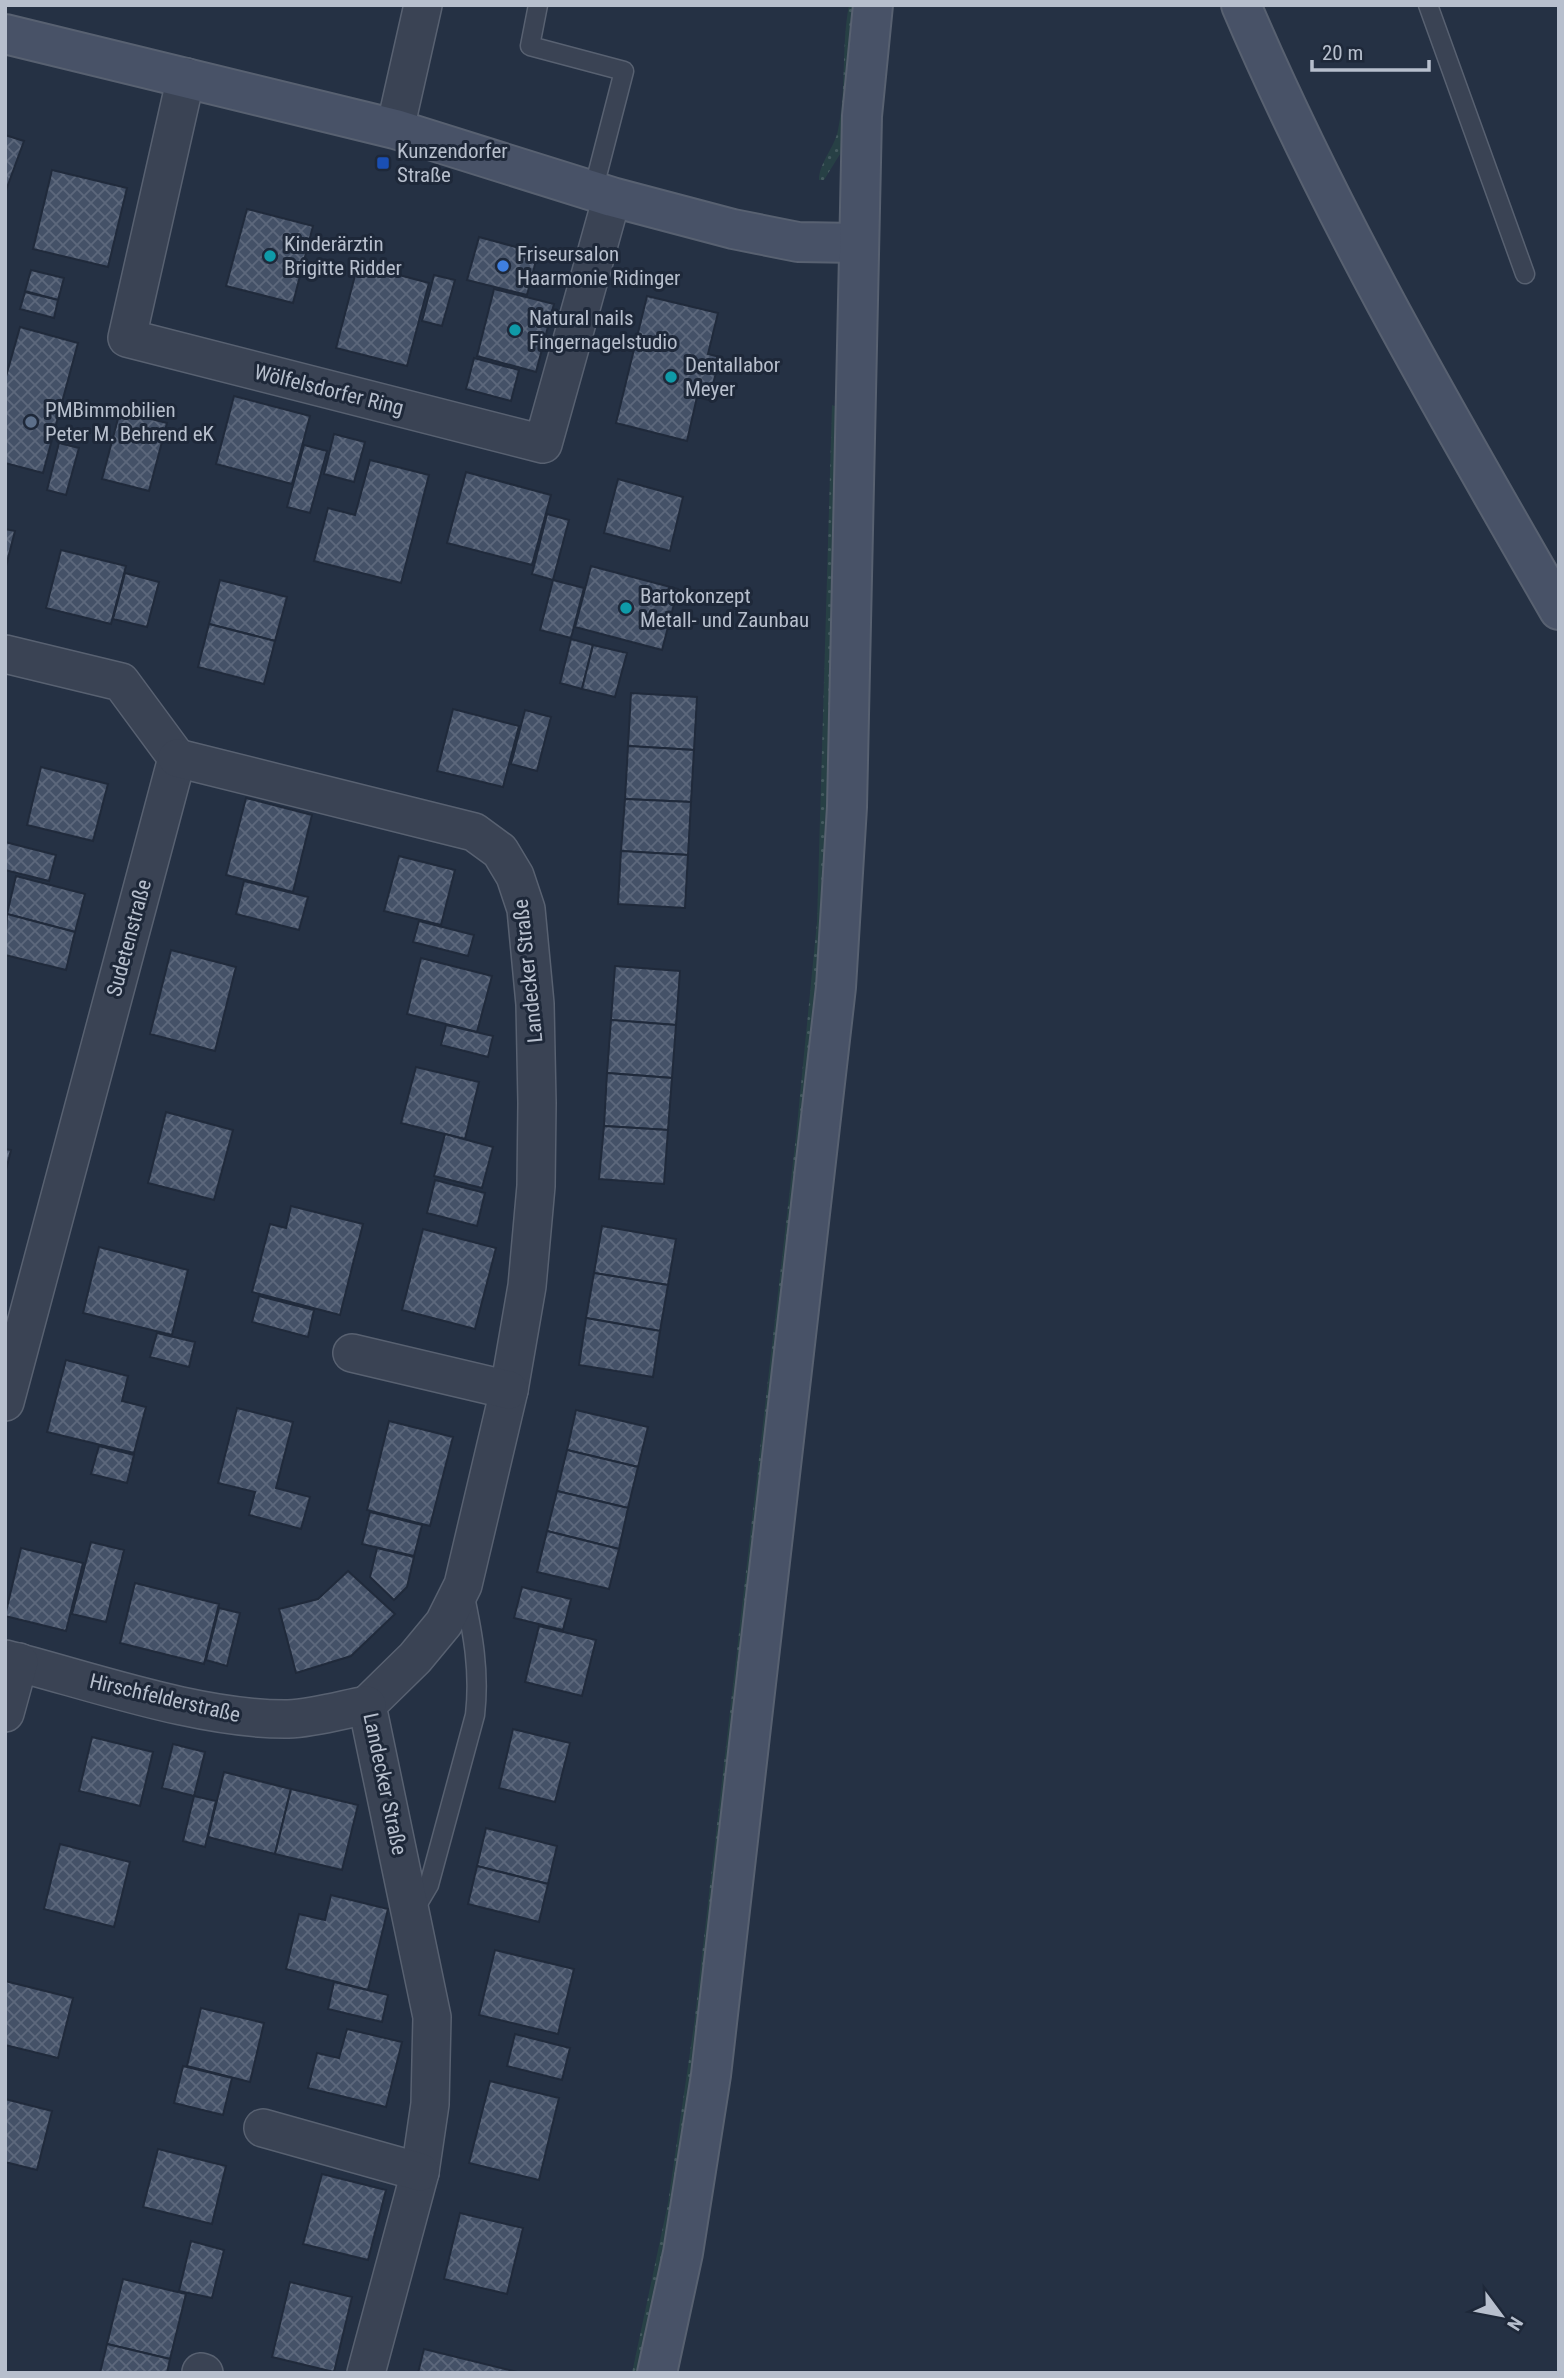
<svg xmlns="http://www.w3.org/2000/svg" width="1564" height="2378" font-family="'Roboto Condensed',sans-serif">
  <defs>
    <pattern id="grass-dots" width="8" height="8" patternUnits="userSpaceOnUse" patternTransform="scale(1.75)"><rect width="8" height="8" fill="#274045"/><path d="M2 2h.1M6 6h.1" fill="none" stroke="#445a5f" stroke-width="1.8" stroke-linecap="round"/></pattern>
    <pattern id="building-cross-hatch" width="8" height="8" patternUnits="userSpaceOnUse" patternTransform="scale(1.75)"><rect width="8" height="8" fill="#445167"/><path d="M0 0l8 8M0 8l8-8" fill="none" stroke="#5d687c"/></pattern>
  </defs>
  <rect width="100%" height="100%" fill="#253144"/>
  <!-- grass -->
  <g fill="url(#grass-dots)">
    <path d="M849 5H858L845 146 824 180H819C819 163 835 147 838 130 847 89 841 46 849 5Z"/>
    <path d="M832 405 844 410 829 915 706 2028 644 2373H632L668 2203 694 2025 796 1136 817 922Z"/>
  </g>
  <!-- building -->
  <g fill="url(#building-cross-hatch)" stroke="#202a3b" stroke-width="2">
    <path d="M5 135 24 141 5 193Z"/>
    <path d="M52 170 127 188 108 267 33 249Z"/>
    <path d="M247 209 313 226 293 303 226 286Z"/>
    <path d="M479 237 538 253 527 295 467 280Z"/>
    <path d="M358 264 429 283 407 366 336 348Z"/>
    <path d="M31 270 64 278 58 300 25 291Z"/>
    <path d="M434 275 455 280 442 326 422 321Z"/>
    <path d="M494 289 554 304 536 372 477 356Z"/>
    <path d="M25 292 58 300 54 318 20 309Z"/>
    <path d="M647 296 718 313 708 354 720 357 709 400 697 397 687 441 616 423Z"/>
    <path d="M20 327 78 343 43 473 5 463V380Z"/>
    <path d="M474 358 519 370 511 401 466 389Z"/>
    <path d="M234 396 310 416 292 484 216 464Z"/>
    <path d="M120 411 167 423 149 491 102 479Z"/>
    <path d="M334 434 365 442 354 482 324 474Z"/>
    <path d="M59 443 79 448 66 495 47 490Z"/>
    <path d="M304 445 327 451 310 513 287 507Z"/>
    <path d="M370 460 429 475 401 583 314 561 328 508 355 515Z"/>
    <path d="M466 472 551 495 532 565 447 543Z"/>
    <path d="M618 479 683 497 670 551 604 533Z"/>
    <path d="M547 514 569 520 553 580 532 574Z"/>
    <path d="M5 529 15 531 5 570Z"/>
    <path d="M61 550 126 566 111 624 46 608Z"/>
    <path d="M591 566 678 589 662 650 575 627Z"/>
    <path d="M125 573 159 582 147 627 113 619Z"/>
    <path d="M220 580 287 597 275 641 209 624Z"/>
    <path d="M553 580 584 588 571 638 540 630Z"/>
    <path d="M209 624 275 641 264 684 198 667Z"/>
    <path d="M571 639 593 645 582 689 560 683Z"/>
    <path d="M593 645 627 653 615 697 582 689Z"/>
    <path d="M631 693 697 697 694 750 628 746Z"/>
    <path d="M453 709 519 726 503 787 437 771Z"/>
    <path d="M525 710 551 717 537 771 511 764Z"/>
    <path d="M628 746 694 750 691 802 625 799Z"/>
    <path d="M41 767 108 784 93 841 27 825Z"/>
    <path d="M246 798 312 815 293 892 226 875Z"/>
    <path d="M625 799 691 802 688 855 621 851Z"/>
    <path d="M5 842 56 855 49 881 5 870Z"/>
    <path d="M621 851 688 855 685 908 618 904Z"/>
    <path d="M399 856 455 870 441 925 384 911Z"/>
    <path d="M16 876 85 894 75 932 7 914Z"/>
    <path d="M244 881 308 897 299 930 236 914Z"/>
    <path d="M7 914 75 932 66 970 5 955Z"/>
    <path d="M419 921 474 935 468 956 413 942Z"/>
    <path d="M171 950 236 967 215 1051 150 1034Z"/>
    <path d="M421 958 492 976 477 1032 407 1014Z"/>
    <path d="M615 966 680 971 676 1025 611 1020Z"/>
    <path d="M611 1020 676 1025 672 1078 607 1073Z"/>
    <path d="M446 1025 493 1036 488 1057 441 1045Z"/>
    <path d="M416 1067 479 1082 465 1139 401 1123Z"/>
    <path d="M607 1073 672 1078 668 1130 604 1126Z"/>
    <path d="M166 1112 233 1130 214 1200 148 1183Z"/>
    <path d="M604 1126 668 1130 664 1184 599 1179Z"/>
    <path d="M445 1134 493 1147 482 1188 434 1176Z"/>
    <path d="M5 1149 11 1150 5 1174Z"/>
    <path d="M435 1180 485 1193 477 1226 427 1213Z"/>
    <path d="M291 1206 363 1224 340 1315 252 1292 270 1224 286 1228Z"/>
    <path d="M602 1226 676 1239 668 1285 594 1273Z"/>
    <path d="M423 1229 496 1248 475 1329 402 1310Z"/>
    <path d="M99 1247 188 1270 172 1335 83 1313Z"/>
    <path d="M594 1273 668 1285 660 1331 586 1318Z"/>
    <path d="M259 1296 314 1310 308 1337 252 1322Z"/>
    <path d="M586 1318 660 1331 653 1377 579 1365Z"/>
    <path d="M157 1333 195 1342 189 1367 150 1357Z"/>
    <path d="M66 1360 128 1376 122 1401 146 1407 134 1453 47 1432Z"/>
    <path d="M237 1408 293 1422 276 1488 310 1497 301 1529 249 1515 255 1492 218 1483Z"/>
    <path d="M576 1410 648 1427 638 1467 567 1450Z"/>
    <path d="M389 1421 453 1437 430 1526 367 1510Z"/>
    <path d="M99 1446 134 1455 127 1483 91 1474Z"/>
    <path d="M567 1450 638 1467 628 1508 557 1491Z"/>
    <path d="M557 1491 628 1508 619 1549 547 1531Z"/>
    <path d="M370 1512 422 1525 414 1556 362 1544Z"/>
    <path d="M547 1531 619 1549 609 1589 537 1572Z"/>
    <path d="M91 1542 124 1550 106 1622 72 1614Z"/>
    <path d="M21 1548 83 1563 66 1631 5 1616Z"/>
    <path d="M377 1548 414 1557 407 1587 394 1600 370 1577Z"/>
    <path d="M348 1571 395 1614 351 1656 296 1673 279 1609 318 1599Z"/>
    <path d="M135 1583 219 1604 204 1664 120 1643Z"/>
    <path d="M522 1587 571 1599 563 1630 514 1618Z"/>
    <path d="M219 1608 240 1613 227 1666 206 1660Z"/>
    <path d="M539 1626 596 1640 582 1696 525 1682Z"/>
    <path d="M513 1729 570 1743 555 1802 499 1788Z"/>
    <path d="M92 1737 153 1752 140 1806 79 1791Z"/>
    <path d="M173 1744 205 1752 194 1796 162 1788Z"/>
    <path d="M224 1772 291 1789 275 1854 208 1837Z"/>
    <path d="M291 1789 358 1805 342 1870 275 1854Z"/>
    <path d="M194 1796 216 1801 205 1847 183 1841Z"/>
    <path d="M486 1828 557 1846 548 1884 477 1866Z"/>
    <path d="M60 1844 130 1862 114 1927 44 1909Z"/>
    <path d="M477 1866 548 1884 539 1922 468 1904Z"/>
    <path d="M331 1895 388 1909 368 1990 286 1969 299 1914 325 1920Z"/>
    <path d="M495 1950 574 1969 558 2034 479 2015Z"/>
    <path d="M5 1981 73 1998 58 2058 5 2045Z"/>
    <path d="M334 1982 388 1995 382 2022 328 2009Z"/>
    <path d="M201 2008 264 2023 250 2082 187 2066Z"/>
    <path d="M347 2029 402 2042 386 2107 308 2088 317 2053 339 2058Z"/>
    <path d="M515 2034 570 2048 562 2080 507 2066Z"/>
    <path d="M183 2066 232 2078 223 2115 174 2103Z"/>
    <path d="M490 2081 559 2098 539 2180 469 2163Z"/>
    <path d="M5 2099 52 2111 37 2170 5 2162Z"/>
    <path d="M158 2149 226 2166 212 2224 143 2207Z"/>
    <path d="M322 2174 386 2190 368 2260 303 2244Z"/>
    <path d="M460 2213 523 2228 507 2294 444 2279Z"/>
    <path d="M191 2241 224 2250 212 2298 179 2291Z"/>
    <path d="M123 2279 186 2294 170 2359 107 2344Z"/>
    <path d="M290 2282 352 2297 334 2372 272 2357Z"/>
    <path d="M107 2344 170 2359 167 2373H100Z"/>
    <path d="M424 2349 521 2373H418Z"/>
  </g>
  <g fill="none" stroke-linecap="round" stroke-linejoin="round">
    <!-- lane casing -->
    <g stroke="#586171" stroke-width="21">
      <g id="lane">
        <path d="M538 5 530 46 624 71 593 191"/>
        <path d="M1428 5 1525 274"/>
        <path d="M413 1912 429 1885 475 1715C480 1672 473 1634 464 1592"/>
      </g>
    </g>
    <!-- street casing -->
    <g stroke="#586171" stroke-width="40">
      <g id="street">
        <path d="M186 77 127 338 543 444 612 197"/>
        <path d="M395 129 423 5"/>
        <path d="M5 654 121 682 177 758 5 1402"/>
        <path d="M177 758 474 832 500 851 515 876 526 909 535 1004 537 1103 536 1186 527 1286 509 1390 463 1585 444 1623 415 1658 367 1705 432 2017 430 2104 420 2172 366 2373"/>
        <path d="M352 1353 509 1390"/>
        <path d="M5 1659C91 1681 200 1720 288 1719 314 1718 341 1710 367 1705"/>
        <path d="M5 1713 19 1662"/>
        <path d="M263 2128 420 2172"/>
        <path d="M201 2372 204 2373"/>
      </g>
    </g>
    <!-- secondary casing -->
    <g stroke="#586171" stroke-width="42">
      <g id="secondary">
        <path d="M1241 5C1331 216 1445 412 1559 610"/>
        <path d="M5 34 395 129 612 197 733 229 798 242 859 243"/>
        <path d="M657 2373 683 2253 711 2075 836 987 847 807 862 116 873 5"/>
      </g>
    </g>
    <!-- lane -->
    <use href="#lane" stroke="#3a4354" stroke-width="18"/>
    <!-- street -->
    <use href="#street" stroke="#3a4354" stroke-width="37"/>
    <!-- secondary -->
    <use href="#secondary" stroke="#485267" stroke-width="38"/>
  </g>
  <!-- markers -->
  <rect fill="#1a4fb4" stroke="#1e2839" stroke-width="2.5" x="376" y="156" width="14" height="14" rx="3.5"/>
  <g fill="#0f9aa8" stroke="#1e2839" stroke-width="2.5">
    <circle cx="270" cy="256" r="7"/>
    <circle cx="515" cy="330" r="7"/>
    <circle cx="671" cy="377" r="7"/>
    <circle cx="626" cy="608" r="7"/>
  </g>
  <circle fill="#3f7fe0" stroke="#1e2839" stroke-width="2.5" cx="503" cy="266" r="7"/>
  <circle fill="#5c6f8a" stroke="#1e2839" stroke-width="2.5" cx="31" cy="422" r="7"/>
  <g text-anchor="middle" stroke-width="6" stroke-linejoin="round" paint-order="stroke">
    <!-- poi labels -->
    <g font-size="21" fill="#b7bfcd" stroke="#1e2839" text-anchor="start">
      <text x="397" y="158">Kunzendorfer<tspan x="397" dy="24">Straße</tspan></text>
      <text x="284" y="251">Kinderärztin<tspan x="284" dy="24">Brigitte Ridder</tspan></text>
      <text x="517" y="261">Friseursalon<tspan x="517" dy="24">Haarmonie Ridinger</tspan></text>
      <text x="529" y="325">Natural nails<tspan x="529" dy="24">Fingernagelstudio</tspan></text>
      <text x="685" y="372">Dentallabor<tspan x="685" dy="24">Meyer</tspan></text>
      <text x="45" y="417">PMBimmobilien<tspan x="45" dy="24">Peter M. Behrend eK</tspan></text>
      <text x="640" y="603">Bartokonzept<tspan x="640" dy="24">Metall- und Zaunbau</tspan></text>
    </g>
    <!-- street labels -->
    <g font-size="21" fill="#b7bfcd" stroke="#1e2839">
      <text transform="translate(329 390) rotate(14)" y="7">Wölfelsdorfer Ring</text>
      <text transform="translate(129 938) rotate(-75)" y="7">Sudetenstraße</text>
      <text transform="translate(528 971) rotate(-96)" y="7">Landecker Straße</text>
      <text transform="translate(165 1698) rotate(13)" y="7">Hirschfelderstraße</text>
      <text transform="translate(385 1784) rotate(78)" y="7">Landecker Straße</text>
    </g>
  </g>
  <!-- border -->
  <rect width="1564" height="2378" fill="none" stroke="#b7bfcd" stroke-width="14"/>
  <!-- north arrow -->
  <g transform="translate(1501 2315) rotate(122)" stroke="#1e2839" stroke-width="5" paint-order="stroke">
  <path d="M0-5L12 26L0 18L-12 26Z" fill="#b7bfcd"/>
  <text y="-10" font-size="19" font-weight="bold" text-anchor="middle" fill="#b7bfcd">N</text>
  </g>
  <!-- scale -->
  <path d="M1312 60v10h117v-10" fill="none" stroke="#b7bfcd" stroke-width="3.5"/>
  <text x="1322" y="60" font-size="21" fill="#b7bfcd" stroke="#1e2839" stroke-width="5" paint-order="stroke">20 m</text>
</svg>
